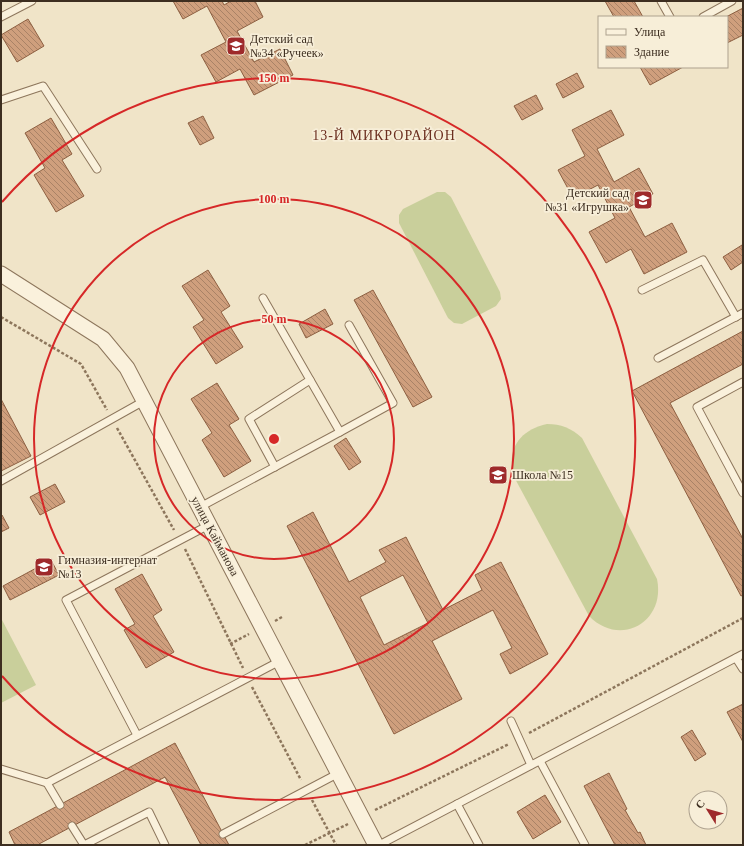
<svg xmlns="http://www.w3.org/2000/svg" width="744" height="846" font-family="Georgia,serif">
  <defs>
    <pattern id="building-back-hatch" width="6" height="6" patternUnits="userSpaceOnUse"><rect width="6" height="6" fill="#cf9f7d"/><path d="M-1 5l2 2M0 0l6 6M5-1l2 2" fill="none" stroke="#a98266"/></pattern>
  </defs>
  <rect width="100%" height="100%" fill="#f0e4c8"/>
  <!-- pitch -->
  <g fill="#c9cf9b">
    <path d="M437 192H445L451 197 500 292 501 299 496 306 462 324 454 323 448 318 399 223V215L403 209Z"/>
    <path d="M547 424C561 424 571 428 582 438L657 579C666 622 620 648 589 616L513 475C507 448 520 430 547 424Z"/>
    <path d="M1 618 36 685 1 703Z"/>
  </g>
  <!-- building -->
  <g fill="url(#building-back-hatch)" stroke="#8d5f41" fill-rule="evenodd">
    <path d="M173 1H222L224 5 231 1H255L263 17 237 31 254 62 280 49 293 75 254 95 240 69 216 82 201 55 226 42 207 6 183 19Z"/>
    <path d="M605 1H634L643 17H614Z"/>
    <path d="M743 8V35L727 43V17H726Z"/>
    <path d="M28 19 44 46 17 62 1 35Z"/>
    <path d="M640 67H683L650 85Z"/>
    <path d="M577 73 584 87 563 98 556 84Z"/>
    <path d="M536 95 543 109 522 120 514 106Z"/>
    <path d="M611 110 624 135 597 149 614 182 639 168 653 194 629 207 645 237 672 223 687 252 644 274 631 249 606 263 589 232 615 218 598 185 573 198 558 170 585 156 572 130Z"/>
    <path d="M203 116 214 138 200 145 188 123Z"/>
    <path d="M51 118 72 154 62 160 84 196 56 212 34 175 45 168 25 133Z"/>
    <path d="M742 245 743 262 731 270 723 257Z"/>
    <path d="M208 270 230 306 221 312 243 347 216 364 193 327 204 320 182 286Z"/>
    <path d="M373 290 432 397 413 407 354 300Z"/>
    <path d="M325 309 333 324 306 338 299 324Z"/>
    <path d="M743 331V364L670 403 743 539V595L741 596 632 391Z"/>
    <path d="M217 383 239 419 229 425 251 461 224 477 202 440 212 433 191 399Z"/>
    <path d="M1 399 31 456 1 471Z"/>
    <path d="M346 438 361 462 349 470 334 446Z"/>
    <path d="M55 484 65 502 40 515 30 497Z"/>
    <path d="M313 512 349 582 386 562 379 550 406 537 443 610 482 590 475 575 501 562 548 654 510 674 500 654 512 648 493 610 432 641 462 699 394 734 287 526ZM403 575 428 623 384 645 360 597Z"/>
    <path d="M2 515 9 528 1 532V516Z"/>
    <path d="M51 560 59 575 10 600 3 586Z"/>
    <path d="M142 574 162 610 153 616 174 652 146 668 124 630 135 624 115 589Z"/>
    <path d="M743 704V742L727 712Z"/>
    <path d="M692 730 706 754 695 761 681 737Z"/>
    <path d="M175 743 229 845H201L165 777 39 844 40 845H15L9 832Z"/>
    <path d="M609 773 627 809 625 810 638 833 640 832 646 845H615L584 786Z"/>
    <path d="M545 795 561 822 533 839 517 812Z"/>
  </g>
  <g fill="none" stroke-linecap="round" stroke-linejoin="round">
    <!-- service casing -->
    <g stroke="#8d765c" stroke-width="9">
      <g id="service">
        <path d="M661 1 670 17"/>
        <path d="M1 17 32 1"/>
        <path d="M703 17 732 1"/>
        <path d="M1 100 43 86 97 169"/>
        <path d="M642 290 703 260 736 317"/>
        <path d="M658 358 743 313"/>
        <path d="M743 382 697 407 743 493"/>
        <path d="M340 432 393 403 349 325"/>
        <path d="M275 467 249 419 310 380"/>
        <path d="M1 481 144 401"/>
        <path d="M200 507 340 432 263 298"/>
        <path d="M736 658 743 669"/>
        <path d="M511 721 531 765"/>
        <path d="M137 735 66 600 209 525"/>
        <path d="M540 761 585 845"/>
        <path d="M1 769 47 783 280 661"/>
        <path d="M47 783 60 805"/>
        <path d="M457 804 479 845"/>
        <path d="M72 826 84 845"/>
        <path d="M223 834 339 773"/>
        <path d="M84 845 149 812 165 845"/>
        <path d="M379 845 743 654"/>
      </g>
    </g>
    <!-- minor casing -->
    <g stroke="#8d765c" stroke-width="17">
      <path id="minor" d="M1 274 103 339 127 368 376 845"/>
    </g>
    <!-- path -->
    <g stroke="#8d765c" stroke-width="2.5" stroke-dasharray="3 2" stroke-linecap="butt">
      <path d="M1 317 81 364 107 410"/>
      <path d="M117 428 174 530"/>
      <path d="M185 549 243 668"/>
      <path d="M275 621 282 617"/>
      <path d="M230 644 249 634"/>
      <path d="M252 687 301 780"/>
      <path d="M529 733 743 618"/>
      <path d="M312 800 336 845"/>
      <path d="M375 810 509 744"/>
      <path d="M305 845 348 824"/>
    </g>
    <!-- service -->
    <use href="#service" stroke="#faf1dc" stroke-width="7"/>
    <!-- minor -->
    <use href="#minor" stroke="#faf1dc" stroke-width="15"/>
  </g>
  <!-- distance rings -->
  <g fill="none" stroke="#d62828" stroke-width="2">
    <circle cx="274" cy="439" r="120"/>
    <circle cx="274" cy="439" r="240"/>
    <path d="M2 202A361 361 0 1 1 2 676"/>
  </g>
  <!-- icons -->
  <defs>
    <g id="school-square" transform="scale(1)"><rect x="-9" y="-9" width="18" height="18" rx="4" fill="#9e2a2b" stroke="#f7eed8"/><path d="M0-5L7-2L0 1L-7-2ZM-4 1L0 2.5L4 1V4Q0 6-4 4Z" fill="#fff"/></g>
  </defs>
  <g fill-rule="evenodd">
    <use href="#school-square" x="236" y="46"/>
    <use href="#school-square" x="643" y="200"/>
    <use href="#school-square" x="498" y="475"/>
    <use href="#school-square" x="44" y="567"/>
  </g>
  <g text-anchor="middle" stroke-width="3.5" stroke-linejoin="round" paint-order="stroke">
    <!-- poi labels -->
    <g font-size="12" fill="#3d2e20" stroke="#f7eed8" text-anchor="start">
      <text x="250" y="43">Детский сад<tspan x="250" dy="14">№34 «Ручеек»</tspan></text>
      <text x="629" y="197" text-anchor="end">Детский сад<tspan x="629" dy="14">№31 «Игрушка»</tspan></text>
      <text x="512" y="479">Школа №15</text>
      <text x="58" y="564">Гимназия-интернат<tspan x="58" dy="14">№13</tspan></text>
    </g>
    <!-- street labels -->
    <g font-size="12" fill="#3d2e20" stroke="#f7eed8">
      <text transform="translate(215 536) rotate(62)" y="4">улица Кайманова</text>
    </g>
    <!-- quarter labels -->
    <g font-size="14" letter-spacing="1" fill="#6b2e1e" stroke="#f7eed8">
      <text x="384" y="140">13-Й МИКРОРАЙОН</text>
    </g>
  </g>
  <circle cx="274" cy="439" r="6" fill="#d62828" stroke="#f7eed8" stroke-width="2"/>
  <g font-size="12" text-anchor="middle" font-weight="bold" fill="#d62828" stroke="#f7eed8" stroke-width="3.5" stroke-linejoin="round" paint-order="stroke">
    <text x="274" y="82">150 m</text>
    <text x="274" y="203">100 m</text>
    <text x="274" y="323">50 m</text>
  </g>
  <!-- border -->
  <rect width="744" height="846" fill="none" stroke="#3d2e20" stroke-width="4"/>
  <!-- legend -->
  <rect x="598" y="16" width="130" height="52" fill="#f7eed8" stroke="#ada18e"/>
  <rect x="606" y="29" width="20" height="6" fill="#faf1dc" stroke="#ada18e"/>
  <text x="634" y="36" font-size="12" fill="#3d2e20">Улица</text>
  <rect x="606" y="46" width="20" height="12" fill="url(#building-back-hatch)" stroke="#ada18e"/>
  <text x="634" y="56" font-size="12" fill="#3d2e20">Здание</text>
  <!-- north arrow -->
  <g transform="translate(708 810) rotate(307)"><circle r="19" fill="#f7eed8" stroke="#ada18e"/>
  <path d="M0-3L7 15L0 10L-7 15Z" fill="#9e2a2b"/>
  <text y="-6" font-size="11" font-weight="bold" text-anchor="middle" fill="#3d2e20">С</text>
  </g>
</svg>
